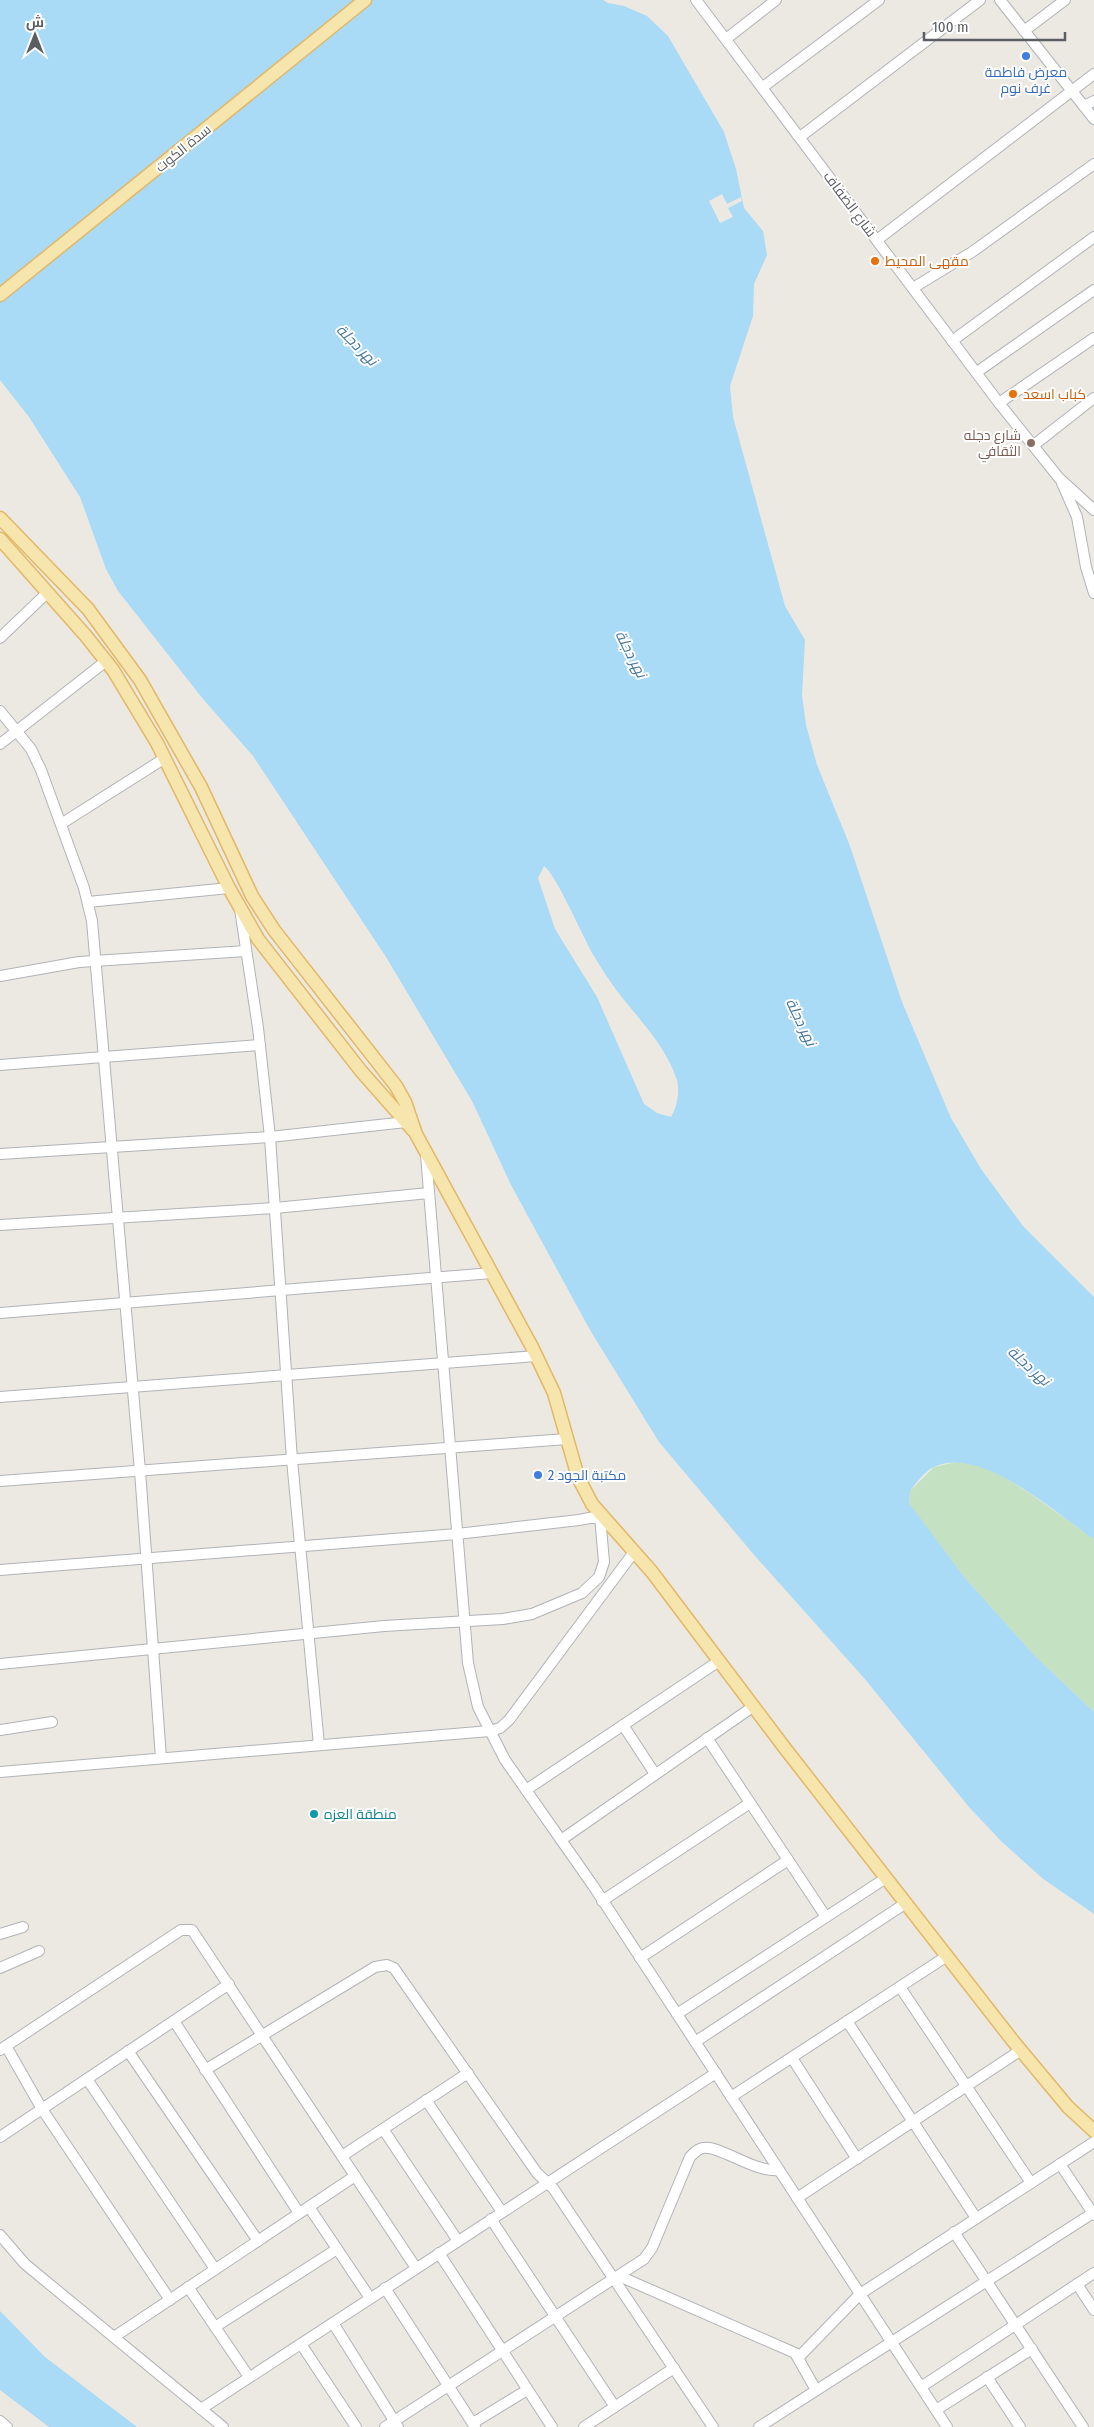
<svg xmlns="http://www.w3.org/2000/svg" width="1094" height="2427" font-family="'Fira Sans Condensed',Cairo,sans-serif">
  <rect width="100%" height="100%" fill="#ece9e3"/>
  <!-- green -->
  <path fill="#c4e1c1" d="M962 1461 993 1470 1029 1493 1094 1539V1712L1036 1657 965 1578 909 1504 910 1491 934 1467Z"/>
  <!-- water -->
  <g fill="#a9daf6" fill-rule="evenodd">
    <path d="M0 0H603L608 3 624 6 647 16 668 36 724 132 736 169 744 208 763 231 767 255 754 284 753 316 730 386 733 417 785 606 805 640 802 695 806 725 817 765 850 846 902 1002 951 1118 981 1169 1023 1226 1094 1297V1539C1056 1514 981 1444 934 1467 925 1471 916 1483 910 1491L909 1503 965 1578 1036 1657 1094 1712V1914L1042 1878 1001 1841 969 1807 864 1678 755 1556 659 1442 590 1330 511 1185 472 1101 386 957 253 756 203 699 118 591 106 569 80 497 29 417 0 380ZM544 866C556 874 584 939 594 956 601 968 609 980 617 991 638 1018 666 1046 677 1080 680 1092 677 1107 671 1117L657 1113 644 1104 597 997 555 929 538 878Z"/>
    <path d="M0 2311 45 2357 137 2427H49L0 2390Z"/>
  </g>
  <!-- pier -->
  <path fill="#ece9e3" d="M722 194 727 204 741 197 742 201 728 208 733 217 720 223 709 201Z"/>
  <g fill="none" stroke-linecap="round" stroke-linejoin="round">
    <!-- minor casing -->
    <g stroke="#b0b3b7" stroke-width="12">
      <g id="minor">
        <path d="M696 0 999 403 1059 478 1094 510"/>
        <path d="M1000 0 1094 119"/>
        <path d="M1024 31 1065 0"/>
        <path d="M726 39 776 0"/>
        <path d="M763 87 879 0"/>
        <path d="M1084 106 1094 101"/>
        <path d="M800 137 980 0"/>
        <path d="M877 240 1094 74"/>
        <path d="M913 288 972 252 1094 164"/>
        <path d="M952 341 1094 237"/>
        <path d="M977 372 1094 290"/>
        <path d="M999 403 1094 338"/>
        <path d="M1034 445 1094 398"/>
        <path d="M1062 483 1077 517 1086 567 1094 593"/>
        <path d="M0 638 47 593"/>
        <path d="M0 711 31 749 41 770 84 888 92 921 140 1471 161 1758"/>
        <path d="M0 744 106 661"/>
        <path d="M61 824 165 758"/>
        <path d="M88 902 229 888"/>
        <path d="M240 909 258 1028 270 1137 292 1460 319 1745"/>
        <path d="M0 976 79 962 246 951"/>
        <path d="M0 1065 260 1045"/>
        <path d="M0 1154 270 1137 406 1122"/>
        <path d="M426 1155 468 1663 478 1707 505 1760 594 1887 947 2427"/>
        <path d="M0 1225 275 1208 429 1193"/>
        <path d="M0 1313 492 1273"/>
        <path d="M0 1397 536 1356"/>
        <path d="M0 1481 567 1439"/>
        <path d="M0 1570 457 1534 579 1520 600 1516 604 1562 599 1577 582 1593 532 1614 503 1619 384 1626 0 1664"/>
        <path d="M623 1725 655 1774"/>
        <path d="M0 1730 52 1722"/>
        <path d="M707 1738 826 1917"/>
        <path d="M0 1772 490 1731 500 1728 509 1720 634 1552"/>
        <path d="M526 1790 719 1661"/>
        <path d="M561 1840 754 1706"/>
        <path d="M602 1901 750 1803"/>
        <path d="M0 1934 23 1927"/>
        <path d="M640 1958 788 1860"/>
        <path d="M0 1968 39 1951"/>
        <path d="M900 1987 1031 2183"/>
        <path d="M677 2014 886 1878"/>
        <path d="M174 2021 299 2213"/>
        <path d="M847 2021 976 2218"/>
        <path d="M695 2042 906 1903"/>
        <path d="M6 2046 42 2109 170 2300"/>
        <path d="M0 2050 181 1930H192L416 2268"/>
        <path d="M128 2051 258 2241"/>
        <path d="M792 2058 857 2159"/>
        <path d="M205 2070 375 1967 387 1965 394 1968 537 2173 553 2188 713 2427"/>
        <path d="M87 2079 215 2269"/>
        <path d="M731 2097 947 1956"/>
        <path d="M426 2100 502 2212"/>
        <path d="M383 2129 458 2241"/>
        <path d="M0 2137 229 1984"/>
        <path d="M342 2156 468 2073"/>
        <path d="M1060 2164 1094 2215"/>
        <path d="M797 2198 1021 2050"/>
        <path d="M309 2207 370 2298"/>
        <path d="M491 2219 615 2407"/>
        <path d="M954 2232 1083 2427"/>
        <path d="M0 2235 25 2264 223 2427"/>
        <path d="M439 2253 552 2427"/>
        <path d="M619 2276 795 2353 816 2390"/>
        <path d="M1077 2284 1094 2310"/>
        <path d="M188 2287 249 2377"/>
        <path d="M385 2288 475 2427"/>
        <path d="M333 2323 398 2427"/>
        <path d="M215 2327 337 2249"/>
        <path d="M114 2337 355 2176"/>
        <path d="M301 2344 356 2427"/>
        <path d="M799 2357 860 2294 1094 2142"/>
        <path d="M987 2377 1020 2427"/>
        <path d="M921 2387 1094 2273"/>
        <path d="M201 2409 716 2073"/>
        <path d="M936 2410 1032 2349"/>
        <path d="M0 2421 7 2427"/>
        <path d="M473 2423 527 2390"/>
        <path d="M385 2427 644 2259 652 2248 690 2157C694 2153 697 2149 703 2148 718 2144 754 2173 779 2170"/>
        <path d="M584 2427 674 2368"/>
        <path d="M759 2427 1093 2213"/>
      </g>
    </g>
    <!-- major casing -->
    <g stroke="#e3b765" stroke-width="15">
      <g id="major">
        <path d="M0 295 365 0"/>
        <path d="M0 518 88 609 140 680 201 787 252 896 274 930 396 1086 405 1102 416 1134 532 1347 554 1393 578 1477 592 1504 652 1572 784 1747 1013 2041 1068 2107 1094 2131"/>
        <path d="M0 539 86 636 113 670 157 743 229 888 258 939 361 1071 413 1130"/>
      </g>
    </g>
    <!-- minor -->
    <use href="#minor" stroke="#fff" stroke-width="10"/>
    <!-- major -->
    <use href="#major" stroke="#f6e5ad" stroke-width="12"/>
  </g>
  <!-- markers -->
  <g fill="#3f7fe0" stroke="#fff" stroke-width="2">
    <circle cx="1026" cy="56" r="5"/>
    <circle cx="538" cy="1475" r="5"/>
  </g>
  <g fill="#e8710a" stroke="#fff" stroke-width="2">
    <circle cx="875" cy="261" r="5"/>
    <circle cx="1013" cy="394" r="5"/>
  </g>
  <circle fill="#8d6e63" stroke="#fff" stroke-width="2" cx="1031" cy="443" r="5"/>
  <circle fill="#0f9aa8" stroke="#fff" stroke-width="2" cx="314" cy="1814" r="5"/>
  <g text-anchor="middle" stroke-width="4" stroke-linejoin="round" paint-order="stroke">
    <!-- shop labels -->
    <g font-size="14" fill="#366cbe" stroke="#fff">
      <text x="1026" y="77">معرض فاطمة<tspan x="1026" dy="16">غرف نوم</tspan></text>
      <text x="548" y="1480" text-anchor="start">مكتبة الجود 2</text>
    </g>
    <!-- street labels -->
    <g font-size="14" fill="#5b5e62" stroke="#fff">
      <text transform="translate(183 148) rotate(-39)" y="5">سدة الكوت</text>
      <text transform="translate(850 204) rotate(53)" y="5">شارع الضفاف</text>
    </g>
    <!-- food labels -->
    <g font-size="14" fill="#c56008" stroke="#fff" text-anchor="start">
      <text x="885" y="266">مقهى المحيط</text>
      <text x="1023" y="399">كباب اسعد</text>
    </g>
    <!-- education labels -->
    <g font-size="14" fill="#785e54" stroke="#fff" text-anchor="end">
      <text x="1021" y="440">شارع دجله<tspan x="1021" dy="16">الثقافي</tspan></text>
    </g>
    <!-- culture labels -->
    <g font-size="14" fill="#0d838f" stroke="#fff" text-anchor="start">
      <text x="324" y="1819">منطقة العزه</text>
    </g>
    <!-- water labels -->
    <g font-size="15" font-style="italic" fill="#45769d" stroke="#fff">
      <text transform="translate(357 345) rotate(45)" y="5">نهر دجلة</text>
      <text transform="translate(631 654) rotate(63)" y="5">نهر دجلة</text>
      <text transform="translate(801 1022) rotate(64)" y="5">نهر دجلة</text>
      <text transform="translate(1029 1366) rotate(42)" y="5">نهر دجلة</text>
    </g>
  </g>
  <!-- north arrow -->
  <g transform="translate(35 35)" stroke="#ffffff" stroke-width="4" paint-order="stroke">
  <path d="M0-4L9 19L0 12L-9 19Z" fill="#5b5e62"/>
  <text y="-8" font-size="14" font-weight="bold" text-anchor="middle" fill="#5b5e62">ش</text>
  </g>
  <!-- scale -->
  <path d="M924 32v8h141v-8" fill="none" stroke="#5b5e62" stroke-width="2.5"/>
  <text x="932" y="32" font-size="15" fill="#5b5e62" stroke="#ffffff" stroke-width="4" paint-order="stroke">100 m</text>
</svg>
